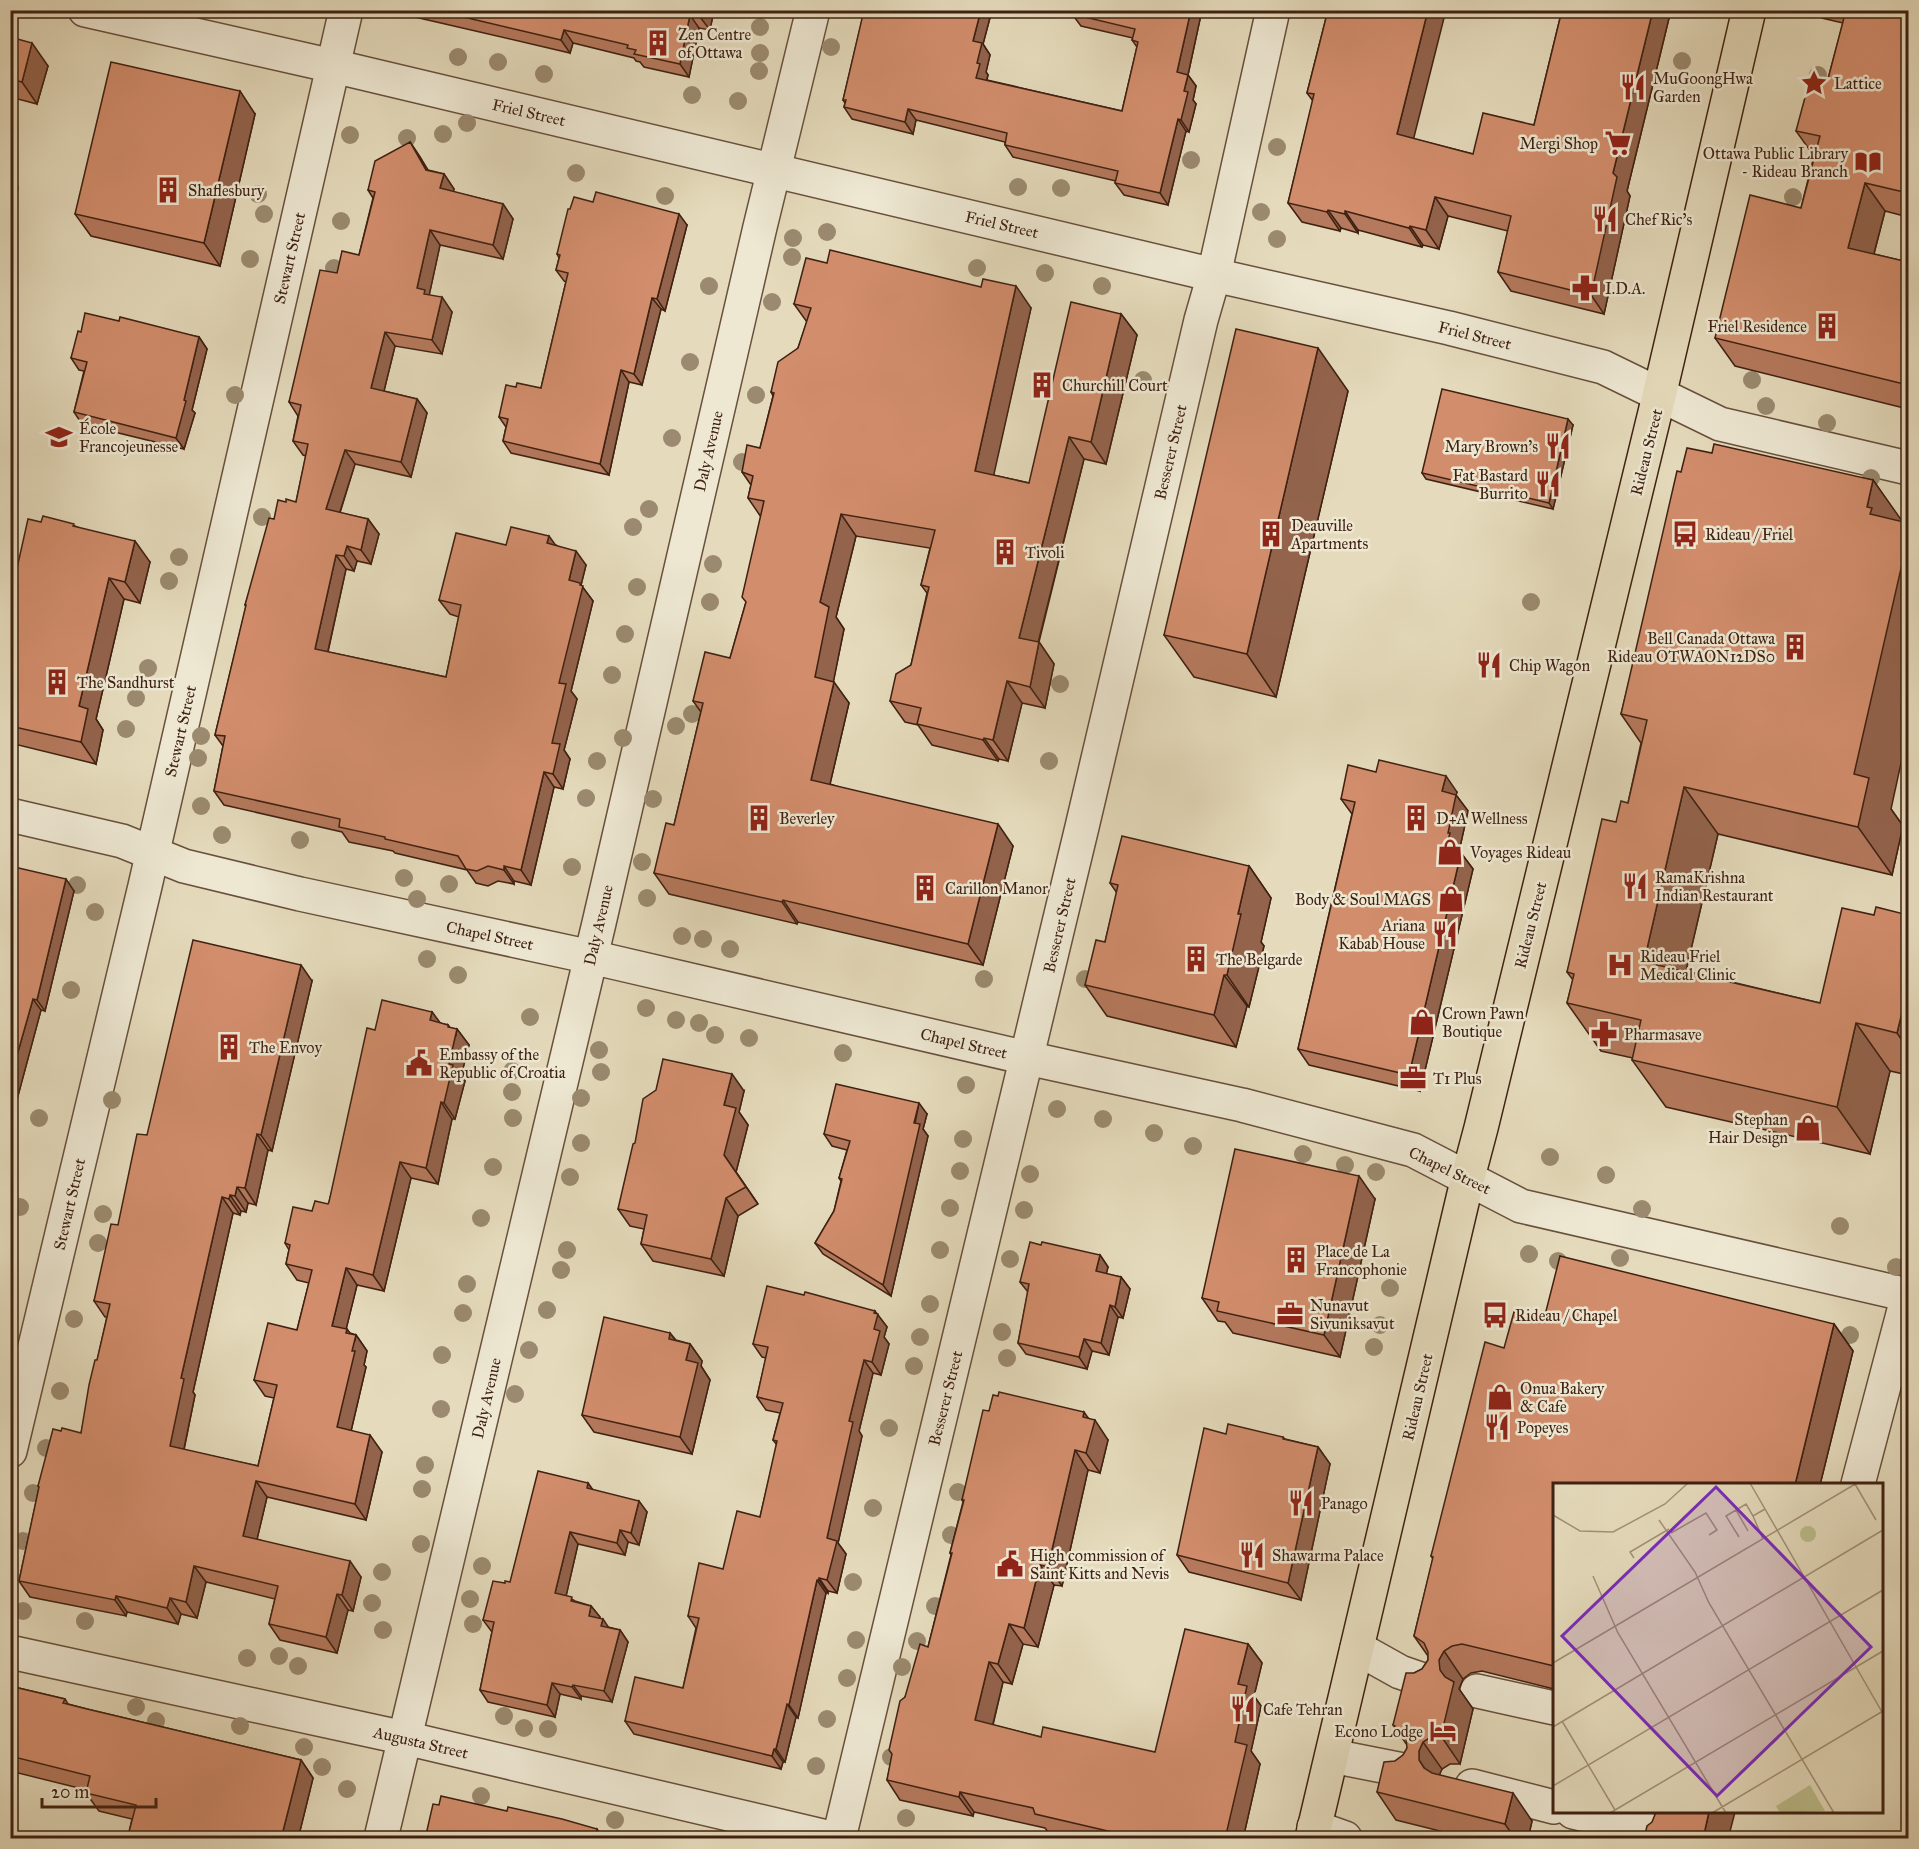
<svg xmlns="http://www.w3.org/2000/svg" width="1919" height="1849" font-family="'IM FELL Great Primer',serif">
  <rect width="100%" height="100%" fill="#e5dbbc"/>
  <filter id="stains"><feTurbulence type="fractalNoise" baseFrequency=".00333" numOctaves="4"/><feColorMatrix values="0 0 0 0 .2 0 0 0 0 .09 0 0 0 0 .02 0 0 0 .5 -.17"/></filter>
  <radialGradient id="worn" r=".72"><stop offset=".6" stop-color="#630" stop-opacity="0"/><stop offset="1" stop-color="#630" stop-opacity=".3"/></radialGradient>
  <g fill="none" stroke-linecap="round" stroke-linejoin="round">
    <!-- minor casing -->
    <g stroke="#68503c" stroke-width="36">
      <g id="minor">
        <path d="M85 10 333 66 1214 275 1449 328 1603 367 1720 424 1908 468"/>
        <path d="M10 815 122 841 184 866 300 894 591 957 1027 1058 1242 1105 1413 1150 1521 1206 1908 1295"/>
        <path d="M10 1451 145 886 346 10"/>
        <path d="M1858 1484 1908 1295"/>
        <path d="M1357 1648 1400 1672 1429 1682"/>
        <path d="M10 1652 405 1738 831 1838"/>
        <path d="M1477 1691 1554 1708"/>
        <path d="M1332 1756 1408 1771"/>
        <path d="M1472 1786 1554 1807"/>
        <path d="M1573 1812 1657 1832 1656 1838"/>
        <path d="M1314 1827 1345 1838"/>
        <path d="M381 1838 599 923 760 227 813 10"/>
        <path d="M839 1838 1082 827 1201 320 1214 275 1273 10"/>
      </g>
    </g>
    <!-- major casing -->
    <g stroke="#3f2112" stroke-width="36">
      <path id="major" d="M1312 1838 1468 1177 1481 1128 1659 396 1749 10"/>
    </g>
    <!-- minor -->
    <use href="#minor" stroke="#eee8d3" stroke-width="33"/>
    <!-- major -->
    <use href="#major" stroke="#e5dbbc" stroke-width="33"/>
  </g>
  <!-- trees -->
  <g fill="#9b8a6f">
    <circle cx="760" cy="27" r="9"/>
    <circle cx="831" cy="47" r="9"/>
    <circle cx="760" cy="53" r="9"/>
    <circle cx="458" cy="57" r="9"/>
    <circle cx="1682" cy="61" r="9"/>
    <circle cx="498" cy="62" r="9"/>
    <circle cx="759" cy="71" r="9"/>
    <circle cx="544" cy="74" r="9"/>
    <circle cx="1818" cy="75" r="9"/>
    <circle cx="692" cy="95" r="9"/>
    <circle cx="738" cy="101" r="9"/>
    <circle cx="467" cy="123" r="9"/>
    <circle cx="443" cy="134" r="9"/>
    <circle cx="350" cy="135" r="9"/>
    <circle cx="407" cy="138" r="9"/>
    <circle cx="1277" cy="147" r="9"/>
    <circle cx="1191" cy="160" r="9"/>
    <circle cx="576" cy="173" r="9"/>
    <circle cx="1018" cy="187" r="9"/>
    <circle cx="1061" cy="188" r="9"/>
    <circle cx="258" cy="194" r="9"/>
    <circle cx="665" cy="196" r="9"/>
    <circle cx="1793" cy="197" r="9"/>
    <circle cx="1261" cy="212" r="9"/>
    <circle cx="264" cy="214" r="9"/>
    <circle cx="341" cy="221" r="9"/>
    <circle cx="827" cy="232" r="9"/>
    <circle cx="793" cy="238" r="9"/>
    <circle cx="1277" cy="239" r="9"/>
    <circle cx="792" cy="257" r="9"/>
    <circle cx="250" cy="259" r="9"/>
    <circle cx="334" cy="268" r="9"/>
    <circle cx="977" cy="268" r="9"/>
    <circle cx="1045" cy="273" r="9"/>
    <circle cx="709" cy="286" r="9"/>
    <circle cx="1102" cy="286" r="9"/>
    <circle cx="772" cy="302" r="9"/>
    <circle cx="690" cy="362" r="9"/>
    <circle cx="1143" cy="380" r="9"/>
    <circle cx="1752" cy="380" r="9"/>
    <circle cx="235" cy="395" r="9"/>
    <circle cx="756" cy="395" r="9"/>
    <circle cx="1766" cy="406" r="9"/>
    <circle cx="1827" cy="423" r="9"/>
    <circle cx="672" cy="438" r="9"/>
    <circle cx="742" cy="462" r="9"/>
    <circle cx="1871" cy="478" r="9"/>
    <circle cx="649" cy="509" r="9"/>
    <circle cx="262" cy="517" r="9"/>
    <circle cx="633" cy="527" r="9"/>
    <circle cx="179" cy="557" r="9"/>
    <circle cx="713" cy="564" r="9"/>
    <circle cx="169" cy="581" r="9"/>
    <circle cx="637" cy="587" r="9"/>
    <circle cx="710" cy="602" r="9"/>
    <circle cx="1531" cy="602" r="9"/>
    <circle cx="625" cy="634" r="9"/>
    <circle cx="148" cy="668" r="9"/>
    <circle cx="612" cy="675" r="9"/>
    <circle cx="1060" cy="684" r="9"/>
    <circle cx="136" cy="698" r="9"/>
    <circle cx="692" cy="714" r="9"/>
    <circle cx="676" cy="726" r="9"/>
    <circle cx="126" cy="729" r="9"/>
    <circle cx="201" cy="736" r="9"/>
    <circle cx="623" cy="738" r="9"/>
    <circle cx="198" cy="758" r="9"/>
    <circle cx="597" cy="761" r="9"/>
    <circle cx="1049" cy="761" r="9"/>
    <circle cx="586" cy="798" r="9"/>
    <circle cx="653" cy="799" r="9"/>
    <circle cx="201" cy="806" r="9"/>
    <circle cx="222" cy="835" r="9"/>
    <circle cx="300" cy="840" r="9"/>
    <circle cx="642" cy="862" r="9"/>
    <circle cx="572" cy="867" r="9"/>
    <circle cx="404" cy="878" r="9"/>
    <circle cx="449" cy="884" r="9"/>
    <circle cx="77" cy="885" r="9"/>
    <circle cx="647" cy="898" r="9"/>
    <circle cx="417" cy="899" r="9"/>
    <circle cx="95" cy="912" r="9"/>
    <circle cx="682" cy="936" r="9"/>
    <circle cx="703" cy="939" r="9"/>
    <circle cx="730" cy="949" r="9"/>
    <circle cx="427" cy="959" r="9"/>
    <circle cx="458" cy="975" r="9"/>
    <circle cx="984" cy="979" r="9"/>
    <circle cx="1085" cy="979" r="9"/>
    <circle cx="71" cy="990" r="9"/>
    <circle cx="646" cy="1008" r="9"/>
    <circle cx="530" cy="1017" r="9"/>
    <circle cx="676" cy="1020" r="9"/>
    <circle cx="699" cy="1023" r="9"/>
    <circle cx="715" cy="1035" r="9"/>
    <circle cx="749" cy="1038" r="9"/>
    <circle cx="599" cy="1050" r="9"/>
    <circle cx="843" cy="1053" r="9"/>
    <circle cx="512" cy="1071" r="9"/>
    <circle cx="601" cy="1072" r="9"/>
    <circle cx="966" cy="1085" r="9"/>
    <circle cx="512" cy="1092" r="9"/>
    <circle cx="581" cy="1098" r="9"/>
    <circle cx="112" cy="1100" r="9"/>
    <circle cx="1057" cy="1109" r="9"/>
    <circle cx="39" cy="1118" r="9"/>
    <circle cx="513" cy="1118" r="9"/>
    <circle cx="1103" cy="1119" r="9"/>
    <circle cx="1154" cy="1133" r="9"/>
    <circle cx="963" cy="1139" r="9"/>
    <circle cx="581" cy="1143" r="9"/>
    <circle cx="1193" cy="1146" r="9"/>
    <circle cx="1303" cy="1154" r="9"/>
    <circle cx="1550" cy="1157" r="9"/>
    <circle cx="1345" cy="1165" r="9"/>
    <circle cx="493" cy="1167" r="9"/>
    <circle cx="960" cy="1171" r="9"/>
    <circle cx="1376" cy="1172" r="9"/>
    <circle cx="1030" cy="1174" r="9"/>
    <circle cx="1606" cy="1175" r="9"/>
    <circle cx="570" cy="1177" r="9"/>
    <circle cx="20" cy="1207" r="9"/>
    <circle cx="950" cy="1208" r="9"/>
    <circle cx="1642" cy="1209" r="9"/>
    <circle cx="1024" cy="1210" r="9"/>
    <circle cx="103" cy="1214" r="9"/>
    <circle cx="481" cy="1218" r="9"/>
    <circle cx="1840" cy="1226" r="9"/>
    <circle cx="98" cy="1243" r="9"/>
    <circle cx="567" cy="1250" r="9"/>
    <circle cx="940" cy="1250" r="9"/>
    <circle cx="1529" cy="1254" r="9"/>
    <circle cx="1620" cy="1258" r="9"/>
    <circle cx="1010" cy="1259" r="9"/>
    <circle cx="1558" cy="1261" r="9"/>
    <circle cx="1896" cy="1267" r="9"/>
    <circle cx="561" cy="1270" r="9"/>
    <circle cx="467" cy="1284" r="9"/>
    <circle cx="1390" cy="1288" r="9"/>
    <circle cx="930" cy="1304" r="9"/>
    <circle cx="547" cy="1310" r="9"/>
    <circle cx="463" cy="1313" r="9"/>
    <circle cx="74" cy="1319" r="9"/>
    <circle cx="1380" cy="1325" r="9"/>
    <circle cx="1002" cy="1332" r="9"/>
    <circle cx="1850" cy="1335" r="9"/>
    <circle cx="920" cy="1337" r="9"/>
    <circle cx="1374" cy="1347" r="9"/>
    <circle cx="529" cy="1350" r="9"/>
    <circle cx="442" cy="1355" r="9"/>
    <circle cx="1007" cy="1358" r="9"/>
    <circle cx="914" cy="1366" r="9"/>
    <circle cx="60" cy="1391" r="9"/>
    <circle cx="515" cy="1394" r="9"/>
    <circle cx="441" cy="1409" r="9"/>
    <circle cx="889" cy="1428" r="9"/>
    <circle cx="46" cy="1448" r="9"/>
    <circle cx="425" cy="1465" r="9"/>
    <circle cx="422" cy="1489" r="9"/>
    <circle cx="958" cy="1492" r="9"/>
    <circle cx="33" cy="1493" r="9"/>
    <circle cx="873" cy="1508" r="9"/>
    <circle cx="951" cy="1535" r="9"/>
    <circle cx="23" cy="1541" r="9"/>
    <circle cx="421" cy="1544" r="9"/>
    <circle cx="482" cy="1566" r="9"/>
    <circle cx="382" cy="1572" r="9"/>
    <circle cx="853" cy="1582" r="9"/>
    <circle cx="470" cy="1599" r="9"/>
    <circle cx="372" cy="1603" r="9"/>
    <circle cx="935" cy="1606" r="9"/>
    <circle cx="23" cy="1611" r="9"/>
    <circle cx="85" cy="1621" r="9"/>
    <circle cx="473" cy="1624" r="9"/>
    <circle cx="383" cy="1630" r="9"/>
    <circle cx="856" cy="1640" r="9"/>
    <circle cx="917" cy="1641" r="9"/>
    <circle cx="279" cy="1656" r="9"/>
    <circle cx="247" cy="1658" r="9"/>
    <circle cx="298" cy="1666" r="9"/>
    <circle cx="902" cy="1667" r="9"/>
    <circle cx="847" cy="1678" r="9"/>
    <circle cx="136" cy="1707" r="9"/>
    <circle cx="504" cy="1716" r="9"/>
    <circle cx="827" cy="1719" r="9"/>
    <circle cx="156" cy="1721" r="9"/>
    <circle cx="240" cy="1726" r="9"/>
    <circle cx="524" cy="1728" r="9"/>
    <circle cx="548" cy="1729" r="9"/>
    <circle cx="304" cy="1747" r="9"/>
    <circle cx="891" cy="1757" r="9"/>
    <circle cx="816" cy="1766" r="9"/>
    <circle cx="322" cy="1767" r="9"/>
    <circle cx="347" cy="1789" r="9"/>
    <circle cx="481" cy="1796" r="9"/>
    <circle cx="906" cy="1818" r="9"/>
    <circle cx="615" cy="1820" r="9"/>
  </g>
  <!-- wall -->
  <g fill="#b5795d" stroke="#3f2112" stroke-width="1.5">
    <path d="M411 10H714L710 30 699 28 689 77 644 67 640 62 636 61 634 58 573 43 570 53 415 17Z"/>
    <path d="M863 10H992L983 44 990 55 986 72 988 75 987 80 1122 111 1137 47 1132 40 1133 38 1081 26 1072 14 1202 10 1188 75 1196 86 1193 100 1196 104 1189 132 1186 131 1168 205 1124 195 1115 183 1116 181 1013 157 1005 145V142L916 120 913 134 852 119 844 107 845 103 843 100 864 12Z"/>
    <path d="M1328 10 1414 139 1473 154 1534 125 1562 10H1668L1670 14 1627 191 1630 196 1604 314 1511 291 1498 272 1508 231 1448 216 1439 249 1423 245 1422 247 1358 230V233L1341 228 1340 231 1302 222 1288 203 1313 101 1307 93Z"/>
    <path d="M1817 10H1908V217L1885 211 1874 254 1908 262V409L1735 366 1715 338 1801 208 1814 156 1796 131 1828 79 1843 23 1822 18Z"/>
    <path d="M10 37 48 66 37 104 10 97Z"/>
    <path d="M255 114 220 266 91 236 75 214Z"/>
    <path d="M410 142 420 157 428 170 444 174 454 189 453 192 503 204 513 219 503 259 440 245 429 295 452 312 442 354 395 346 384 391 417 399 427 413 411 477 355 464 340 513 368 519 379 534 371 564 357 561 354 571 346 569 328 652 446 677 459 617 450 614 439 600 506 545H556L586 565 581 585 593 601 571 691 577 699 564 750 570 759 563 789 554 787 531 885 514 881V884L498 881 488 886 476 883 467 870 395 853 393 851 349 842 342 832 224 805 214 791 223 746 215 735 246 607 245 605 274 519 286 502H296L306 456 303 455 293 441 298 416 289 402 337 273 359 255 373 198 368 190Z"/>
    <path d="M687 225 665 311 661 309 642 385 629 382 609 475 511 453 503 441 506 427 499 417 516 387 541 388 566 282 564 281 556 270 559 258 557 254Z"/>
    <path d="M794 304 1031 308 993 475 1029 483 1121 314 1137 335 1106 464 1084 459 1039 642 1054 664 1045 708 1022 703 1008 761 999 759 998 761 932 745 918 725 905 722 890 701 911 665 927 593 921 585 930 548 856 536 836 617 844 629 833 682 849 703 830 784 1013 846 983 965 798 922 797 924 669 894 654 873 674 825 701 712 693 701 730 658 746 602 761 517 748 498 751 485 742 472 760 448 773 396 771 392 798 348 807 322Z"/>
    <path d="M119 321 199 337 207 349 192 410 195 413 184 449 82 424 74 412 84 371 79 370 71 358 81 332Z"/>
    <path d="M1348 391 1276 697 1194 677 1164 635Z"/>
    <path d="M1573 425 1553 509 1426 479 1422 473Z"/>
    <path d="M1712 453 1873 480 1902 522 1891 809 1903 826 1892 875 1718 834 1686 971 1820 1003 1874 915H1908V1075L1890 1071 1870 1154 1666 1107 1632 1060 1633 1058 1601 1051 1567 1003 1573 980 1567 972 1616 822 1628 803 1641 743 1621 714 1681 472Z"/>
    <path d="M41 522 75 526 150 562 140 603 124 599 96 719 103 730 96 764 10 743V595H11Z"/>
    <path d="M1376 772 1457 792 1456 795 1468 811 1460 847 1462 849 1461 853 1473 869 1420 1091 1309 1065 1298 1049 1352 814 1341 799Z"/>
    <path d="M10 866 74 891 45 1011 41 1010 15 1107 10 1106Z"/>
    <path d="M1249 866 1271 898 1261 942 1264 946 1249 1007 1247 1006 1236 1047 1107 1016 1085 985 1105 942 1117 893 1110 883Z"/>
    <path d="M312 981 272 1151 268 1150 256 1205 248 1203 246 1212 241 1211 240 1215 233 1213 193 1392 195 1395 184 1450 258 1466 274 1398 265 1396 254 1380 297 1330 309 1283 297 1280 286 1264 289 1250 285 1243 312 1211 328 1204 329 1202 375 1030 432 1012 440 1023 448 1025 450 1028 457 1029 469 1045 461 1076 465 1081 455 1119H452L438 1184 411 1178 384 1291 357 1285 346 1329 350 1333 356 1335 367 1351 364 1365 366 1367 351 1431 382 1452 366 1520 267 1497 257 1539 361 1577 353 1611 348 1610 337 1653 280 1640 269 1624 275 1599 206 1582 197 1618 181 1614 178 1624 127 1612 126 1616 30 1597 19 1581 39 1488 38 1486 61 1431 81 1433 107 1317H105L94 1301 147 1135Z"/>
    <path d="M744 1091 739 1112 748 1125 736 1172 758 1204 738 1216 724 1276 653 1261 641 1244 644 1229 630 1226 618 1209Z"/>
    <path d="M927 1114 923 1129 928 1136 891 1296 823 1254 815 1243 834 1211 841 1181 839 1178 847 1150 832 1146 824 1134Z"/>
    <path d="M1375 1199 1340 1357 1233 1333 1225 1322 1218 1321 1202 1298Z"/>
    <path d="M1100 1255 1108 1267 1106 1274 1121 1277 1130 1289 1123 1318 1118 1317 1109 1355 1092 1351 1087 1369 1026 1354 1018 1343 1028 1292 1020 1282Z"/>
    <path d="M877 1314 887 1327 884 1337 889 1344 881 1375 873 1373 859 1431 862 1436 838 1543 846 1554 837 1593 828 1591V1593H826L798 1718 796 1717 785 1762H783L781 1769 634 1734 625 1721 683 1688 696 1628 688 1616 723 1569 760 1517 777 1445 773 1440 780 1413 766 1410 757 1397 766 1358 762 1357 753 1344Z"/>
    <path d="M1544 1319 1834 1324 1853 1351 1820 1485H1554V1689L1482 1671 1471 1673 1463 1679 1459 1689 1473 1709 1460 1764H1450L1442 1769 1439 1775 1532 1821 1528 1839H1472L1396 1820 1377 1792 1395 1761 1403 1755 1407 1748V1745L1393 1725 1414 1673 1422 1669 1428 1660V1656L1414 1636 1433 1559 1431 1556 1504 1348Z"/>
    <path d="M670 1333 676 1340 690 1344 702 1361 701 1366 710 1380 692 1454 594 1432 582 1415Z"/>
    <path d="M989 1411 1088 1418 1108 1440 1100 1473 1088 1470 1062 1586 1054 1585 1038 1647 1023 1644 1012 1684 1003 1682 993 1725 1041 1737 1155 1752 1248 1644 1262 1663 1254 1696 1261 1706 1251 1751 1260 1764 1243 1839H1071L1049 1833 1045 1828 974 1812 973 1816 900 1800 887 1780 905 1697 928 1647 951 1555 950 1553 963 1502 962 1500Z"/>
    <path d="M1226 1434 1283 1437 1285 1439 1318 1447 1330 1464 1301 1600 1189 1572 1177 1555Z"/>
    <path d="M588 1483 593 1490 647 1512 639 1545 628 1542 625 1555 578 1544 566 1596 575 1601 591 1606 600 1617 599 1619 608 1627 620 1630 628 1642 612 1702 581 1696V1699L560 1694 555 1717 488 1702 480 1690 492 1632 483 1620 505 1583 510 1582Z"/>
    <path d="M10 1686 65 1699 68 1704 87 1709 301 1760 313 1778 298 1839H130L128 1836 132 1819 99 1811 86 1793 87 1790 10 1771Z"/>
  </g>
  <!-- shaded-wall -->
  <g fill="#93634c" stroke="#3f2112" stroke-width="1.5">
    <path d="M702 10H714L710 30 700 17Z"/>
    <path d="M981 10H992L983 44 990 55 986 72 988 75 984 89 976 78 977 63 973 41Z"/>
    <path d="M1191 10H1202L1186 84 1177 72Z"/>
    <path d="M1428 10H1446L1410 153 1397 134Z"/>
    <path d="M1653 10H1668L1670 14 1627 191 1630 196 1604 314 1591 295 1613 173Z"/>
    <path d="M690 15 699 28 689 77 680 64Z"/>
    <path d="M564 30 573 43 570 53 561 40Z"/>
    <path d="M32 43 48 66 37 104 22 82Z"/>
    <path d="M1188 75 1196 86 1193 100 1196 104 1189 132 1181 120 1184 91Z"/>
    <path d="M240 91 255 114 220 266 204 243Z"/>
    <path d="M908 109 916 120 913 134 905 122Z"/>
    <path d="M1178 119 1186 131 1168 205 1160 193Z"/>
    <path d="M410 142 420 157 436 185 426 170Z"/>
    <path d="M444 174 454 189 451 203 440 188Z"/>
    <path d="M10 177 18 188 10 221Z"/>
    <path d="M1865 183 1885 211 1868 276 1848 248Z"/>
    <path d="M1435 197 1448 216 1439 249 1426 230Z"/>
    <path d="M503 204 513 219 503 259 493 245Z"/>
    <path d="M1328 210 1341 228 1340 231 1327 212Z"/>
    <path d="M1345 211 1358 230V233L1345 214Z"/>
    <path d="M679 214 687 225 665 311 657 299Z"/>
    <path d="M1410 226 1423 245 1422 247 1409 228Z"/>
    <path d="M430 230 440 245 429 296 434 308 417 288Z"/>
    <path d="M1016 286 1031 308 990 492 975 471Z"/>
    <path d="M442 297 452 312 442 354 432 340Z"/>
    <path d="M652 298 661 309 642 385 634 374Z"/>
    <path d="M1121 314 1137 335 1106 464 1091 442Z"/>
    <path d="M385 332 395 346 381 403 371 388Z"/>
    <path d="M199 337 207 349 192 410 195 413 184 449 176 438 184 400Z"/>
    <path d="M1318 348 1348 391 1276 697 1247 654Z"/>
    <path d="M621 370 629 382 609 475 600 464Z"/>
    <path d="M417 399 427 413 411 477 401 462Z"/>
    <path d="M1568 419 1573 425 1553 509 1549 503Z"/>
    <path d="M1069 437 1084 459 1034 659 1019 638Z"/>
    <path d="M345 450 355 464 336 524 326 509Z"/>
    <path d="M1873 480 1907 528 1908 538V731L1891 809 1903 826 1892 875 1858 827 1854 774 1870 514 1867 507Z"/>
    <path d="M841 514 856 536 836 617 844 629 830 699 815 677 820 602Z"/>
    <path d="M368 519 379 534 371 564 361 550Z"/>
    <path d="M549 536 559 550 547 543Z"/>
    <path d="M135 541 150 562 140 603 125 582Z"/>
    <path d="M347 546 357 561 354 571 344 556Z"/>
    <path d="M576 551 586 565 581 585 593 601 571 691 577 699 564 750 570 759 563 789 553 774 552 743 559 683 569 580Z"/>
    <path d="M336 555 346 569 325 664 315 649Z"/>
    <path d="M109 578 124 599 96 719 103 730 96 764 81 742 79 706Z"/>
    <path d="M1039 642 1054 664 1045 708 1030 687Z"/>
    <path d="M1007 681 1022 703 1008 761 993 740Z"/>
    <path d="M834 682 849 703 826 801 811 780Z"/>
    <path d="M984 738 999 759 998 761 983 740Z"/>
    <path d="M544 772 554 787 531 885 521 870Z"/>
    <path d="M1446 776 1457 792 1456 795 1468 811 1460 847 1462 849 1458 865 1446 849 1448 833 1442 791Z"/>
    <path d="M1684 787 1718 834 1677 1009 1644 962Z"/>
    <path d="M998 824 1013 846 983 965 968 944Z"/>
    <path d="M1461 853 1473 869 1420 1091 1409 1075Z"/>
    <path d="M504 866 514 881V884L504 870Z"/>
    <path d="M1249 866 1271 898 1261 942 1264 946 1249 1007 1227 975 1238 914Z"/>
    <path d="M66 879 74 891 45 1011 37 1000Z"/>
    <path d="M783 900 798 922 797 924 782 902Z"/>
    <path d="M301 965 312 981 272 1151 261 1135Z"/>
    <path d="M1224 975 1247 1006 1236 1047 1214 1015Z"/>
    <path d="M1907 992 1908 995V1049L1897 1033Z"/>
    <path d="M33 999 41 1010 15 1107 10 1101V1080Z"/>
    <path d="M432 1012 444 1028 430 1020Z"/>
    <path d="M1856 1023 1890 1071 1870 1154 1837 1107Z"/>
    <path d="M448 1025 456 1035 457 1029 469 1045 461 1076 465 1081 455 1119 444 1103 449 1064Z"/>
    <path d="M732 1074 744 1091 739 1112 748 1125 736 1172 758 1204 724 1155V1105Z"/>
    <path d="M441 1102 452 1119 438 1184 426 1168Z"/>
    <path d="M919 1103 927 1114 923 1129 928 1136 891 1296 883 1285Z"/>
    <path d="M257 1134 268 1150 256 1205 245 1188Z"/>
    <path d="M400 1162 411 1178 384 1291 373 1275Z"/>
    <path d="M1359 1176 1375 1199 1340 1357 1324 1335Z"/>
    <path d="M237 1187 248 1203 246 1212 235 1196Z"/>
    <path d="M230 1195 241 1211 240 1215 229 1199Z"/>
    <path d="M222 1197 233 1213 193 1392 195 1395 181 1463 170 1446 181 1378Z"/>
    <path d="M726 1198 738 1216 724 1276 711 1259Z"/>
    <path d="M1100 1255 1108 1267 1104 1283 1096 1271Z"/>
    <path d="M346 1268 357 1285 343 1342 332 1326Z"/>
    <path d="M1121 1277 1130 1289 1123 1318 1115 1307Z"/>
    <path d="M1110 1305 1118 1317 1109 1355 1101 1343Z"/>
    <path d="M875 1311 887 1327 884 1337 889 1344 881 1375 872 1362Z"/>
    <path d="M1834 1324 1853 1351 1820 1485H1795Z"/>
    <path d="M347 1329 355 1340 356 1335 367 1351 364 1365 366 1367 348 1444 337 1427 352 1351 346 1333Z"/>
    <path d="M670 1333 682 1350 669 1339Z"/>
    <path d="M1084 1339 1092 1351 1087 1369 1079 1357Z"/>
    <path d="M690 1344 702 1361 701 1366 710 1380 692 1454 680 1437 686 1360Z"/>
    <path d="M864 1360 873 1373 859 1431 862 1436 838 1543 846 1554 837 1593 827 1580V1538L849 1421Z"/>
    <path d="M1084 1412 1093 1425 1095 1420 1108 1440 1100 1473 1086 1453 1083 1417Z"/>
    <path d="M370 1435 382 1452 366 1520 355 1504Z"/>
    <path d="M1318 1447 1330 1464 1301 1600 1288 1583Z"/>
    <path d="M1075 1450 1088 1470 1062 1586 1048 1567Z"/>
    <path d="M256 1481 267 1497 254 1552 243 1536Z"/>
    <path d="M588 1483 596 1495 587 1488Z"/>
    <path d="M639 1501 647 1512 639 1545 631 1533Z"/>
    <path d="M620 1530 628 1542 625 1555 617 1543Z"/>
    <path d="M570 1532 578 1544 564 1605 555 1593Z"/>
    <path d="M350 1561 361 1577 353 1611 342 1595Z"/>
    <path d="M1040 1565 1054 1585 1038 1647 1024 1628Z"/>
    <path d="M194 1566 206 1582 197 1618 186 1602Z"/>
    <path d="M819 1578 828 1591V1593L819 1580Z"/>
    <path d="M817 1580 826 1593 798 1718 789 1705Z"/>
    <path d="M337 1594 348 1610 337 1653 326 1637Z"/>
    <path d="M116 1596 127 1612 126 1616 115 1600Z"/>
    <path d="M170 1598 181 1614 178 1624 167 1608Z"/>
    <path d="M591 1606 600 1617 597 1628 589 1616Z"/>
    <path d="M603 1619 611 1631 601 1626Z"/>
    <path d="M1009 1624 1023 1644 1012 1684 998 1664Z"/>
    <path d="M620 1630 628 1642 612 1702 604 1691Z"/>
    <path d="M1248 1644 1262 1663 1254 1696 1261 1706 1251 1751 1260 1764 1243 1839H1225L1235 1742 1238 1684Z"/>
    <path d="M1444 1651 1463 1679 1459 1689 1473 1709 1460 1764 1441 1736 1439 1660Z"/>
    <path d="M989 1662 1003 1682 989 1740 975 1720Z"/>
    <path d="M552 1683 560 1694 555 1717 547 1705Z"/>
    <path d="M573 1685 581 1696V1699L572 1687Z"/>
    <path d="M787 1704 796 1717 785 1762 776 1749Z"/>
    <path d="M1423 1742 1442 1769 1438 1778V1788L1419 1760V1751Z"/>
    <path d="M774 1749 783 1762 781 1769 772 1756Z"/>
    <path d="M301 1760 313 1778 298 1839H281Z"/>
    <path d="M960 1792 974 1812 973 1816 959 1797Z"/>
    <path d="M1513 1793 1532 1821 1528 1839H1515L1505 1824Z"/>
    <path d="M1709 1812H1735L1728 1839H1703Z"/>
    <path d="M597 1829 604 1839 596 1834Z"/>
  </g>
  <!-- building -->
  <g fill="#d28d6c" stroke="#3f2112" stroke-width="1.5">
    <path d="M434 10H702L700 17 690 15 680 64 634 54 636 50 627 48 628 45 564 30 561 40Z"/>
    <path d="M864 10H981L973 41 982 43 977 63 980 64 976 78 1122 111 1138 42 1132 40 1135 29 1072 14 1073 10H1191L1177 72 1188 75 1184 91 1188 92 1181 120 1178 119 1160 193 1115 183 1118 171 1005 145 1007 133 908 109 905 122 844 107 846 100H843Z"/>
    <path d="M1328 10H1428L1397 134 1473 154 1483 113 1534 125 1562 10H1653L1613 173 1617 177 1591 295 1498 272 1511 216 1435 197 1426 230 1410 226 1409 228 1345 211V214L1328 210 1327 212 1288 203 1314 94 1307 93Z"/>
    <path d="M1846 10H1908V193L1865 183 1848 248 1908 262V385L1715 338 1750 195 1801 208 1820 136 1796 131 1811 75 1828 79Z"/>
    <path d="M10 37 32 43 22 82 10 79Z"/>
    <path d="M111 62 240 91 204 243 75 214Z"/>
    <path d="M410 142 426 170 444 174 440 188 503 204 493 245 430 230 417 288 425 290 424 294 442 297 432 340 385 332 371 388 417 399 401 462 345 450 326 509 368 519 361 550 347 546 344 556 336 555 315 649 446 677 461 605 439 600 456 533 506 545 511 527 549 536 547 543 576 551 569 580 580 583V585L583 586 559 683 566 684 552 743 560 744 553 774 544 772 521 870 504 866V870L488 866 477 871 466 869 458 856 385 839V837L339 827 340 819 214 791 225 736 215 735 246 605H245L269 518 274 519 278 500 286 502V499L296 502 308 444 293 441 301 405 289 402 320 270 337 273 342 251 359 255 375 192 368 190 375 161Z"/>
    <path d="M596 192 679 214 657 299 652 298 634 374 621 370 600 464 503 441 508 419 499 417 506 385 516 387 517 383 541 388 568 273 556 270 560 255 557 254 568 209H570L574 197 593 202Z"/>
    <path d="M830 250 981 287 983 279 1016 286 975 471 1029 483 1071 302 1121 314 1091 442 1069 437 1019 638 1039 642 1030 687 1007 681 993 740 984 738 983 740 917 724 921 708 890 701 896 674 911 665 929 587 921 585 935 530 841 514 820 602 829 607 815 677 834 682 811 780 998 824 968 944 783 900 782 902 654 873 666 823 674 825 703 703 693 701 705 652 730 658 746 602 742 597 764 501 748 498 753 476 742 472 747 445 760 448 774 393 771 392 778 362 798 348 811 308 794 304 806 258 827 263Z"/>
    <path d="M85 313 119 321 120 317 199 337 184 400 186 401 176 438 74 412 87 362 71 358 78 331 81 332Z"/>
    <path d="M1236 329 1318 348 1247 654 1164 635Z"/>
    <path d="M1442 389 1568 419 1549 503 1422 473Z"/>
    <path d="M1714 444 1873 480 1867 507 1872 508 1870 514 1908 523V538L1854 774 1869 778 1858 827 1684 787 1644 962 1820 1003 1842 908 1874 915 1876 907 1908 915V993L1907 992 1897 1033 1856 1023 1837 1107 1632 1060 1641 1020 1567 1003 1574 974 1567 972 1602 819 1616 822 1621 801 1628 803 1647 720 1621 714 1677 471 1681 472 1687 448 1712 453Z"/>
    <path d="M43 516 74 524 73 526 135 541 125 582 109 578 79 706 88 709 81 742 10 726V595H11L28 519 41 522Z"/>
    <path d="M1379 760 1446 776 1442 791 1456 795 1448 833H1450L1446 849 1461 853 1409 1075 1298 1049 1355 802 1341 799 1348 765 1376 772Z"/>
    <path d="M1122 836 1249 866 1238 914H1241L1227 975H1224L1214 1015 1085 985 1096 940 1105 942 1118 885 1110 883Z"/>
    <path d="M10 866 66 879 37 1000 33 999 10 1080Z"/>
    <path d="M193 940 301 965 261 1135 257 1134 245 1188 237 1187 235 1196 230 1195 229 1199 222 1197 181 1378 184 1379 170 1446 258 1466 277 1385 254 1380 268 1323 297 1330 312 1270 286 1264 290 1245 285 1243 293 1207 312 1211 315 1201 328 1204 329 1202 367 1028 375 1030 382 1000 432 1012 430 1020 448 1025V1027L457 1029 449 1064 453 1065 444 1103 441 1102 426 1168 400 1162 373 1275 346 1268 332 1326 347 1329 346 1333 356 1335 352 1351H355L337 1427 370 1435 355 1504 256 1481 243 1536 350 1561 342 1595 337 1594 326 1637 269 1624 278 1586 194 1566 186 1602 170 1598 167 1608 116 1596 115 1600 19 1581 39 1487 38 1486 53 1429 61 1431 62 1428 81 1433 89 1385 95 1360H97L110 1304 94 1301 111 1224 118 1225 137 1134 147 1135Z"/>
    <path d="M663 1059 732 1074 724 1105 736 1108 724 1155 746 1187 726 1198 711 1259 641 1244 647 1215 618 1209 633 1144 635 1143 643 1099 656 1090Z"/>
    <path d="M836 1084 919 1103 914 1123 920 1124 883 1285 815 1243 834 1211 842 1179 839 1178 850 1141 824 1134Z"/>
    <path d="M1235 1149 1359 1176 1324 1335 1217 1311 1219 1302 1202 1298Z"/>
    <path d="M1030 1242 1041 1245 1042 1242 1100 1255 1096 1271 1121 1277 1115 1307 1110 1305 1101 1343 1084 1339 1079 1357 1018 1343 1029 1284 1020 1282Z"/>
    <path d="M1560 1256 1834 1324 1795 1485H1554V1666L1462 1644 1452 1646 1444 1651 1439 1660 1440 1670 1445 1677 1454 1682 1441 1736 1431 1737 1423 1742 1419 1751V1760L1424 1768 1432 1773 1513 1793 1505 1824 1377 1792 1384 1762 1395 1761 1403 1755 1407 1748 1406 1737 1401 1729 1393 1725 1406 1673H1414L1422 1669 1428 1660V1652L1424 1643 1414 1636 1433 1557 1431 1556 1485 1342 1504 1348 1514 1312 1544 1319Z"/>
    <path d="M767 1286 804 1295 805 1292 875 1311 874 1313 878 1314 874 1329 880 1331 872 1362 864 1360 849 1421 853 1422 827 1538 837 1541 827 1580 819 1578V1580H817L789 1705 787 1704 776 1749H774L772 1756 625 1721 635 1677 683 1688 699 1618 688 1616 699 1563 723 1569 737 1511 760 1517 777 1441 773 1440 783 1403 757 1397 768 1347 753 1344Z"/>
    <path d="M604 1317 670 1333 669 1339 690 1344 686 1360 698 1363 680 1437 582 1415Z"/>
    <path d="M999 1392 1084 1412 1083 1417 1095 1420 1086 1453 1075 1450 1048 1567 1040 1565 1024 1628 1009 1624 998 1664 989 1662 975 1720 1041 1737 1043 1727 1155 1752 1185 1629 1248 1644 1238 1684 1247 1686 1235 1742 1247 1745 1225 1839H1142L1035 1814 1033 1808 960 1792 959 1797 887 1780 892 1754 889 1750 900 1701 905 1697 920 1644 928 1647 952 1553H950L964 1500H962L983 1410 989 1411 993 1395 998 1396Z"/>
    <path d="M1228 1424 1283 1437V1439L1318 1447 1288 1583 1177 1555 1204 1428 1226 1434Z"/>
    <path d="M538 1471 588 1483 587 1488 639 1501 631 1533 620 1530 617 1543 570 1532 555 1593 572 1597 571 1601 591 1606 589 1616 603 1619 601 1626 620 1630 604 1691 573 1685 572 1687 552 1683 547 1705 480 1690 494 1622 483 1620 493 1581 505 1583V1581L510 1582Z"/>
    <path d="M10 1686 65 1699 63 1703 87 1709 301 1760 281 1839H140L128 1836 136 1805 86 1793 90 1776 10 1756Z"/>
    <path d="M441 1796 507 1811 508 1807 562 1819 597 1829 596 1834 614 1839H425L433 1804 439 1805Z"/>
    <path d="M1656 1812H1709L1703 1839H1644L1647 1826 1652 1822Z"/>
    <path d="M10 1830 47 1839H10Z"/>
  </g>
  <!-- icons -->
  <defs>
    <g id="building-bare" transform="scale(2.07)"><path d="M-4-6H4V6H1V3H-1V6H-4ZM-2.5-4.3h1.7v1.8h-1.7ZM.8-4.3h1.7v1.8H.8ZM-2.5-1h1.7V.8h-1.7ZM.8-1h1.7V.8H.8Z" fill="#8f2418" stroke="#eee8d3" stroke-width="2.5" paint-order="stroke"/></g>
    <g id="sight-bare" transform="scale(2.07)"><path d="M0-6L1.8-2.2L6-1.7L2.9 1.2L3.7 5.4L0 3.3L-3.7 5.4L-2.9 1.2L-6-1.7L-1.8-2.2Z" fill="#8f2418" stroke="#eee8d3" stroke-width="2.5" paint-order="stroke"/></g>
    <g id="restaurant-bare" transform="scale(2.07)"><path d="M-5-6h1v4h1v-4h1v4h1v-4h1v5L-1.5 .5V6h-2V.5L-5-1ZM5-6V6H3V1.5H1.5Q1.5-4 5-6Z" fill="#8f2418" stroke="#eee8d3" stroke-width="2.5" paint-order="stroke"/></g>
    <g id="supermarket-bare" transform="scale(2.07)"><path d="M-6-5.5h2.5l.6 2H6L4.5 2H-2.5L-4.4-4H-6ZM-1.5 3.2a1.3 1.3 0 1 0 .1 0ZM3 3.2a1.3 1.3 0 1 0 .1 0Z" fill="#8f2418" stroke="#eee8d3" stroke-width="2.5" paint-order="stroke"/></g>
    <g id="library-bare" transform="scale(2.07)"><path d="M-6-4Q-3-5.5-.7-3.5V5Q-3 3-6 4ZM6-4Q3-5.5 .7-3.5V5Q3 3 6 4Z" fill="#8f2418" stroke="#eee8d3" stroke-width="2.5" paint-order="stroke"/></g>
    <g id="pharmacy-bare" transform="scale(2.07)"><path d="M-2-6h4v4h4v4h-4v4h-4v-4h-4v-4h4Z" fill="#8f2418" stroke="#eee8d3" stroke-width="2.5" paint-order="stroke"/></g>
    <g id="school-bare" transform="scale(2.07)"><path d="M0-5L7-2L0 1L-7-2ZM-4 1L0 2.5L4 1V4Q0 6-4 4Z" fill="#8f2418" stroke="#eee8d3" stroke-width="2.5" paint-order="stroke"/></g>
    <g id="bus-bare" transform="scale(2.07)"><path d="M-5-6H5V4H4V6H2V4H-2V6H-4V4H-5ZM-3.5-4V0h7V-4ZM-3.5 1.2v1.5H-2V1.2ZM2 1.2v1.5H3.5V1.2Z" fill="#8f2418" stroke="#eee8d3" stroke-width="2.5" paint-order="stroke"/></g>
    <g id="shop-bare" transform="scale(2.07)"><path d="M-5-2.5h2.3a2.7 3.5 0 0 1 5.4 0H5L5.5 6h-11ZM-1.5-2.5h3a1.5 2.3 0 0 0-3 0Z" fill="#8f2418" stroke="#eee8d3" stroke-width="2.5" paint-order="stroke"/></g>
    <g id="hospital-bare" transform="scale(2.07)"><path d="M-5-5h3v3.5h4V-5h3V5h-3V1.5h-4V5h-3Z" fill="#8f2418" stroke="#eee8d3" stroke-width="2.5" paint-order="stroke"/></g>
    <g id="civic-bare" transform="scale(2.07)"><path d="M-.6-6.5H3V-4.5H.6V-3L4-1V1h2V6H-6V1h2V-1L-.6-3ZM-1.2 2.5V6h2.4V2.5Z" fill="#8f2418" stroke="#eee8d3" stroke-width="2.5" paint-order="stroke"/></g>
    <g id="office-bare" transform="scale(2.07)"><path d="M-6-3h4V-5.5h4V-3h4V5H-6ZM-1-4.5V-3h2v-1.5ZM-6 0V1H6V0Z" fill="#8f2418" stroke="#eee8d3" stroke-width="2.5" paint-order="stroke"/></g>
    <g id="hotel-bare" transform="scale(2.07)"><path d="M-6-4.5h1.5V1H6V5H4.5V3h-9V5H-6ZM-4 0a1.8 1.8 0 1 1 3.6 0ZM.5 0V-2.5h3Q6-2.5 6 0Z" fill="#8f2418" stroke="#eee8d3" stroke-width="2.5" paint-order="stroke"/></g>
  </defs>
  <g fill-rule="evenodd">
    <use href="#building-bare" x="658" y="43"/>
    <use href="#sight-bare" x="1814" y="83"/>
    <use href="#restaurant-bare" x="1633" y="87"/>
    <use href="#supermarket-bare" x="1618" y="143"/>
    <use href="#library-bare" x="1868" y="162"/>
    <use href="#building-bare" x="168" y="190"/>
    <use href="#restaurant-bare" x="1605" y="219"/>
    <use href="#pharmacy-bare" x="1585" y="288"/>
    <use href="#building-bare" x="1827" y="326"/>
    <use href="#building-bare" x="1042" y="385"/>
    <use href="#school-bare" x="59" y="437"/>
    <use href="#restaurant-bare" x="1558" y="446"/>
    <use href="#restaurant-bare" x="1548" y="484"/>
    <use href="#building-bare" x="1271" y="534"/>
    <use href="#bus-bare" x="1685" y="534"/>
    <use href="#building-bare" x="1005" y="552"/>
    <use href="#building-bare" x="1795" y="647"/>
    <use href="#restaurant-bare" x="1489" y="665"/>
    <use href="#building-bare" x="57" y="682"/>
    <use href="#building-bare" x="759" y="818"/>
    <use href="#building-bare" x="1416" y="818"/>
    <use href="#shop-bare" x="1450" y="852"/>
    <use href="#restaurant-bare" x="1635" y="886"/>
    <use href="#building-bare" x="925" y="888"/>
    <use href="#shop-bare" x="1451" y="899"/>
    <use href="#restaurant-bare" x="1445" y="934"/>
    <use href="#building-bare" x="1196" y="959"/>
    <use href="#hospital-bare" x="1620" y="965"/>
    <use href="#shop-bare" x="1422" y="1022"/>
    <use href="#pharmacy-bare" x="1604" y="1034"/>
    <use href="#building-bare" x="229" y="1047"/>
    <use href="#civic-bare" x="419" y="1063"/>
    <use href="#office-bare" x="1413" y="1078"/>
    <use href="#shop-bare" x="1808" y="1128"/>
    <use href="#building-bare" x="1296" y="1260"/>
    <use href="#office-bare" x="1290" y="1314"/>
    <use href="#bus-bare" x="1495" y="1315"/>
    <use href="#shop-bare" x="1500" y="1397"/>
    <use href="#restaurant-bare" x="1497" y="1427"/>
    <use href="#restaurant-bare" x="1301" y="1503"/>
    <use href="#restaurant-bare" x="1252" y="1555"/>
    <use href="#civic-bare" x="1010" y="1564"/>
    <use href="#restaurant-bare" x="1243" y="1709"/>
    <use href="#hotel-bare" x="1443" y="1731"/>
  </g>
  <g text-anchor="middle" stroke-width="5" stroke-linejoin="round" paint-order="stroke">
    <!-- poi labels -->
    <g font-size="16" fill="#3f2112" stroke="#eee8d3" text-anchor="start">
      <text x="678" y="40">Zen Centre<tspan x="678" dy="18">of Ottawa</tspan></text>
      <text x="1653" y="84">MuGoongHwa<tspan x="1653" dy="18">Garden</tspan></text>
      <text x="1834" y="89">Lattice</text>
      <text x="1598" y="149" text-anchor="end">Mergi Shop</text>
      <text x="1848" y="159" text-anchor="end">Ottawa Public Library<tspan x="1848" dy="18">- Rideau Branch</tspan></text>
      <text x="188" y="196">Shaflesbury</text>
      <text x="1625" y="225">Chef Ric's</text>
      <text x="1605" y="294">I.D.A.</text>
      <text x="1807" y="332" text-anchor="end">Friel Residence</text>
      <text x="1062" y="391">Churchill Court</text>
      <text x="79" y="434">École<tspan x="79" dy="18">Francojeunesse</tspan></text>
      <text x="1538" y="452" text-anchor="end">Mary Brown's</text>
      <text x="1528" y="481" text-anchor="end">Fat Bastard<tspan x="1528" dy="18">Burrito</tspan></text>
      <text x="1291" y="531">Deauville<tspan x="1291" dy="18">Apartments</tspan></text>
      <text x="1705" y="540">Rideau / Friel</text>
      <text x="1025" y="558">Tivoli</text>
      <text x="1775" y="644" text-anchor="end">Bell Canada Ottawa<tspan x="1775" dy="18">Rideau OTWAON12DS0</tspan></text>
      <text x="1509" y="671">Chip Wagon</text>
      <text x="77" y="688">The Sandhurst</text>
      <text x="779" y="824">Beverley</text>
      <text x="1436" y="824">D+A Wellness</text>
      <text x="1470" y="858">Voyages Rideau</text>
      <text x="1655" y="883">RamaKrishna<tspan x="1655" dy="18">Indian Restaurant</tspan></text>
      <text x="945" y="894">Carillon Manor</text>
      <text x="1431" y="905" text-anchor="end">Body &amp; Soul MAGS</text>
      <text x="1425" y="931" text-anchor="end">Ariana<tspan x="1425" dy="18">Kabab House</tspan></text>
      <text x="1640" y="962">Rideau Friel<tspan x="1640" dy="18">Medical Clinic</tspan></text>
      <text x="1216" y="965">The Belgarde</text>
      <text x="1442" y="1019">Crown Pawn<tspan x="1442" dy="18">Boutique</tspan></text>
      <text x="1624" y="1040">Pharmasave</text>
      <text x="249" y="1053">The Envoy</text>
      <text x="439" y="1060">Embassy of the<tspan x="439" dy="18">Republic of Croatia</tspan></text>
      <text x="1433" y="1084">T1 Plus</text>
      <text x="1788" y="1125" text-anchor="end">Stephan<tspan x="1788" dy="18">Hair Design</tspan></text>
      <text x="1316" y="1257">Place de La<tspan x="1316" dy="18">Francophonie</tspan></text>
      <text x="1310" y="1311">Nunavut<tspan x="1310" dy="18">Sivuniksavut</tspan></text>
      <text x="1515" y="1321">Rideau / Chapel</text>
      <text x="1520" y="1394">Onua Bakery<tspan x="1520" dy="18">&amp; Cafe</tspan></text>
      <text x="1517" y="1433">Popeyes</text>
      <text x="1321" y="1509">Panago</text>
      <text x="1030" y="1561">High commission of<tspan x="1030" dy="18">Saint Kitts and Nevis</tspan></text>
      <text x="1272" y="1561">Shawarma Palace</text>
      <text x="1263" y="1715">Cafe Tehran</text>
      <text x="1423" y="1737" text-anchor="end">Econo Lodge</text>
    </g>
    <!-- street labels -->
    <g font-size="16" fill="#3f2112" stroke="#eee8d3">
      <text transform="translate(529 112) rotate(13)" y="6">Friel Street</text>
      <text transform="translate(1002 224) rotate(13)" y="6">Friel Street</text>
      <text transform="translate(289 258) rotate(-77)" y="6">Stewart Street</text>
      <text transform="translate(1475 335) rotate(14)" y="6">Friel Street</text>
      <text transform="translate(708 451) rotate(-77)" y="6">Daly Avenue</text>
      <text transform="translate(1170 452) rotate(-77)" y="6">Besserer Street</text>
      <text transform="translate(1646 452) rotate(-76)" y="6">Rideau Street</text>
      <text transform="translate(180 731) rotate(-77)" y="6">Stewart Street</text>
      <text transform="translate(598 925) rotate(-77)" y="6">Daly Avenue</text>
      <text transform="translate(1059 925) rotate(-77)" y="6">Besserer Street</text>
      <text transform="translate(1530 925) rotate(-76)" y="6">Rideau Street</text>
      <text transform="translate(490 935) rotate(12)" y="6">Chapel Street</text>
      <text transform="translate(964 1043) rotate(13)" y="6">Chapel Street</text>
      <text transform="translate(1450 1170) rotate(26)" y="6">Chapel Street</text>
      <text transform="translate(69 1204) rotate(-77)" y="6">Stewart Street</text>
      <text transform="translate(1417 1397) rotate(-77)" y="6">Rideau Street</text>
      <text transform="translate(486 1398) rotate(-77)" y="6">Daly Avenue</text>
      <text transform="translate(945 1398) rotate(-76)" y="6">Besserer Street</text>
      <text transform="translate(421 1742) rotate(13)" y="6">Augusta Street</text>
    </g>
  </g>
  <!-- overview -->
  <g transform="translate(1553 1483)">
    <rect width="330" height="330" fill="#e5dbbc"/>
    <path d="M247 51a8 8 0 1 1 16 0a8 8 0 1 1-16 0Z" fill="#bcbe8c"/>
    <path d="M257 302 272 328 227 330 223 323Z" fill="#bcbe8c"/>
    <path fill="none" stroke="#a39178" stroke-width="1.5" d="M197 0 329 229M302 1 323 37M183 27 173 33 186 54M0 32 27 48 60 49 112 21 135 0M200 33 210 56M106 37 142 89 156 120 281 330M195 48 183 27 193 21 200 33 212 26M118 50 153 30 164 47 156 52M81 75 77 69 116 46M40 93 65 150 173 330M0 180 304 0M9 238 62 327M0 244 330 47M0 303 330 107M57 330 330 168M159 330 330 228"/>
    <path fill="#7b2cbf" fill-opacity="0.15" stroke="#7b2cbf" stroke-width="3" d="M163 4 318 164 164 313 9 153Z"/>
    <rect width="330" height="330" fill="none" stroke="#3f2112" stroke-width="3"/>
  </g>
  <!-- margin -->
  <rect width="1919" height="1849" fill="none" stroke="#e5dbbc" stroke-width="36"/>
  <rect x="12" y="12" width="1895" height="1825" fill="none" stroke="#3f2112" stroke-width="3"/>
  <rect x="18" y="18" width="1883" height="1813" fill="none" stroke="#3f2112" stroke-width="1.5"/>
  <!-- scale -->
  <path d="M42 1798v9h114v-9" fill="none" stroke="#3f2112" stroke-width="3"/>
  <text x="51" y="1798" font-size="18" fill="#3f2112" stroke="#eee8d3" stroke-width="4.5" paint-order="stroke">20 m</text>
  <rect width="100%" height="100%" filter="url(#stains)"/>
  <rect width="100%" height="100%" fill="url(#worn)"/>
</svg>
